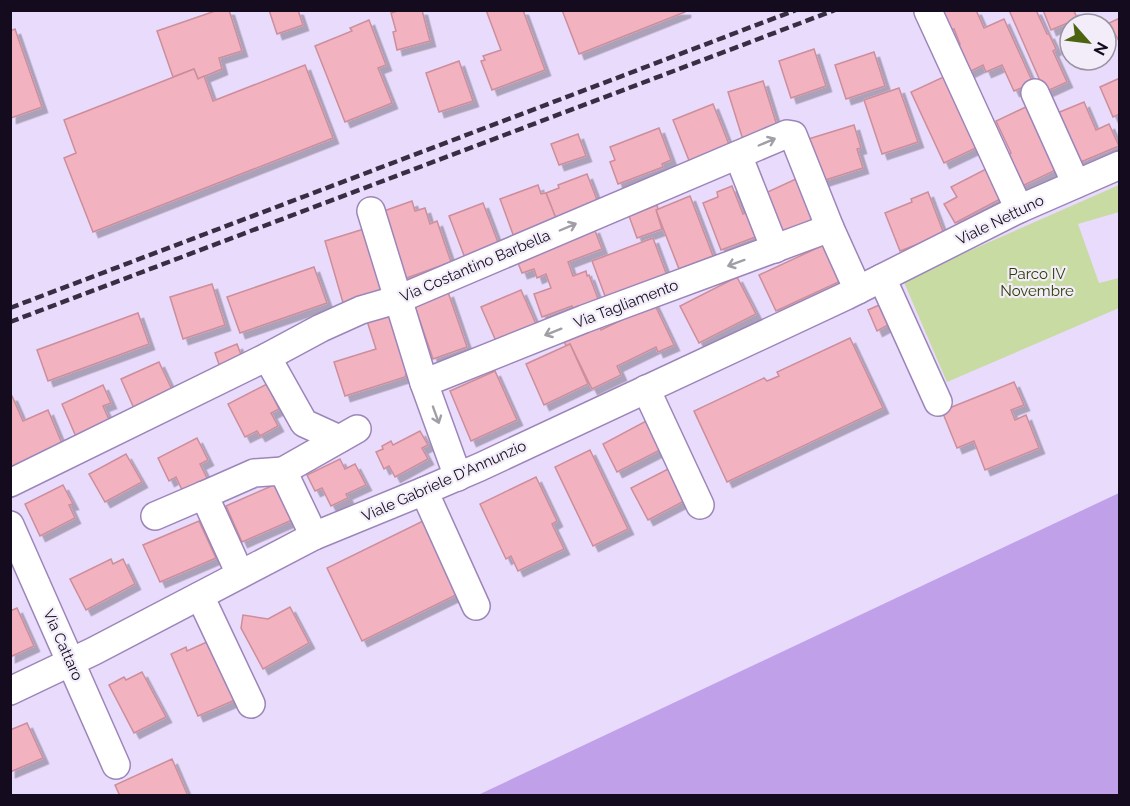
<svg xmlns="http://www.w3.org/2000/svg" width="1130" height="806" font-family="Raleway,sans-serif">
  <defs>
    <filter id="shadow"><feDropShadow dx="5.5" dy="5.5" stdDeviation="0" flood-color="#0004"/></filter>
  </defs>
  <rect width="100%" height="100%" fill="#e9dbfc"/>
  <!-- green -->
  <path fill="#c7dba2" d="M1119 185V212L1078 224 1099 283 1119 278V308L947 382 903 280Z"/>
  <!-- water -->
  <path fill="#c0a1e9" d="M1119 493V795H478Z"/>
  <!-- building -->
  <g fill="#f2b2c0" stroke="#cc8e9c" stroke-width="1.5" filter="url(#shadow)">
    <path d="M218 10H229L242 51 219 58 222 69 198 79 194 69 173 77 157 31Z"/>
    <path d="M269 10H298L303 25 277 34Z"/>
    <path d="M400 10H422L430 41 397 50 393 32 396 31 391 13Z"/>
    <path d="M486 10H523L545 70 492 90 481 61 485 60 483 56 501 50Z"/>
    <path d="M562 10H685V12L579 54Z"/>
    <path d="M943 10H976L984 28 1004 19 1033 83 1014 91 1002 65 986 72 983 65 969 72 957 45 960 44 954 29 951 30Z"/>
    <path d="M1009 10H1036L1047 34H1049L1056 49 1053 51 1067 82 1045 92Z"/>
    <path d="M1043 10H1074L1077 19 1051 30Z"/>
    <path d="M1120 18V43L1109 23Z"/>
    <path d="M369 20 386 65 378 68 392 103 345 122 315 46 352 31 350 28Z"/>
    <path d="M15 29 42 107 11 118 10 31Z"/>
    <path d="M814 49 826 86 791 98 779 61Z"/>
    <path d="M874 52 885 86 846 99 835 65Z"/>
    <path d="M459 61 473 101 439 112 426 73Z"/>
    <path d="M305 65 333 138 93 232 64 158 76 153 64 120 194 69 198 79 204 76 213 101Z"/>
    <path d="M950 74 982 145 944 163 911 92Z"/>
    <path d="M1120 78V114L1113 117 1100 87Z"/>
    <path d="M763 81 779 132 744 143 728 92Z"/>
    <path d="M899 88 918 142 882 154 864 100Z"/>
    <path d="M1084 102 1096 130 1109 124 1119 146 1076 164 1055 114Z"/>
    <path d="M713 104 730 147 690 163 673 120Z"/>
    <path d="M1030 105 1060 168 1018 188 1004 157 1011 153 996 121Z"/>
    <path d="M854 125 861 148 857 149 863 168 819 182 805 140Z"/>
    <path d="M659 128 671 160 662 164 663 167 618 184 610 162 615 160 610 147Z"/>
    <path d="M578 134 586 156 559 165 551 144Z"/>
    <path d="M988 168 1004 197 955 223 944 204 957 197 951 187Z"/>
    <path d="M587 174 599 205 557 221 546 193 559 188 558 185Z"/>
    <path d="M798 178 818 221 781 238 761 195Z"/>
    <path d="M538 185 541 194 546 193 557 221 514 237 500 199Z"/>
    <path d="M732 186 743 214 749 211 758 236 721 250 703 203 718 197 717 192Z"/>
    <path d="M928 192 944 234 900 251 885 213 912 202 911 199Z"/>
    <path d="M690 196 713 256 679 269 656 210Z"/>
    <path d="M412 201 415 211 425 208 430 224 437 221 451 262 404 279 381 212Z"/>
    <path d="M483 203 499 245 465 258 449 216Z"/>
    <path d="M657 205 658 209 656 210 662 229 637 238 629 216Z"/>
    <path d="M594 228 602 249 568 262 573 276 586 271 587 276 589 275 600 304 575 314 572 306 542 317 534 294 551 288 546 274 537 278 534 269 522 273 516 258Z"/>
    <path d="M364 229 388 292 344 306 325 241Z"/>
    <path d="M653 238 669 281 608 304 592 261Z"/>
    <path d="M828 243 845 279 776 311 759 275Z"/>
    <path d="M314 267 327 303 240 333 227 297Z"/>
    <path d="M737 277 756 314 699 343 680 306Z"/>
    <path d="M212 284 225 325 183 339 170 297Z"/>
    <path d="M521 290 539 331 499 348 481 307Z"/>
    <path d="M448 292 467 347 433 359 414 304Z"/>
    <path d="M653 301 674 345 658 352 656 347 617 366 621 375 592 389 570 344 566 346 562 336 598 323 601 330 638 312Z"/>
    <path d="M879 305 888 325 877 331 868 310Z"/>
    <path d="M395 312 407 372 405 377 345 396 334 362 376 349 367 321Z"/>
    <path d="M138 313 149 344 48 381 37 350Z"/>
    <path d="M850 338 883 408 727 482 694 411 764 378 767 381 779 376 777 372Z"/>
    <path d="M237 344 244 363 222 373 215 353Z"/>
    <path d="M570 344 588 384 544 405 526 364Z"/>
    <path d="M159 362 175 396 136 413 121 379Z"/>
    <path d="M495 371 517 420 471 441 450 391Z"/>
    <path d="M1014 382 1024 405 1011 410 1015 420 1026 415 1039 448 985 470 974 441 957 448 942 411Z"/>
    <path d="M267 384 279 409 271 413 278 426 260 436 257 431 245 437 228 404Z"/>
    <path d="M103 385 111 403 103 406 111 424 77 439 62 404Z"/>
    <path d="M10 396H12L23 421 48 410 63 446 10 468Z"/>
    <path d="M648 420 662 449 617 472 603 444Z"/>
    <path d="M420 431 428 445 422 448 428 459 395 477 389 466 384 469 376 452 383 449 382 446 391 441 393 445Z"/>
    <path d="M197 438 208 460 200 464 208 480 183 492 176 477 169 481 158 458Z"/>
    <path d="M590 450 628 529 593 546 555 467Z"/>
    <path d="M126 454 142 482 105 502 89 474Z"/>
    <path d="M340 459 345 469 355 464 366 485 346 494 348 498 331 506 322 488 315 491 307 475Z"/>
    <path d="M670 468 686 500 648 520 631 488Z"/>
    <path d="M536 477 557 521 552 524 564 549 518 571 511 556 506 559 480 504Z"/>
    <path d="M276 484 292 520 242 542 226 506Z"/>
    <path d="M63 485 73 504 69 505 75 518 40 536 25 504Z"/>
    <path d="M425 520 460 593 362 641 327 568Z"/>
    <path d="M199 521 216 558 160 582 143 545Z"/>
    <path d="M111 559 113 564 123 559 135 584 86 610 70 579Z"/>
    <path d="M290 607 309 643 263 669 241 628 243 615 268 619Z"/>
    <path d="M17 608 34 646 10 657V611Z"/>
    <path d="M209 641 235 700 198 716 171 654 186 647 187 651Z"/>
    <path d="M142 672 166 717 134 733 109 685 124 677 126 680Z"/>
    <path d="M27 723 43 758 10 772V730Z"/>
    <path d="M172 759 188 796H120L115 785Z"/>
  </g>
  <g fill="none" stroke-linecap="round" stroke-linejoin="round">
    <!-- minor casing -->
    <g stroke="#9c86b9" stroke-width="30">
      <g id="minor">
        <path d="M928 11 1019 209"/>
        <path d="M1035 93 1076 184"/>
        <path d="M738 155 775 249"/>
        <path d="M371 211 424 383 458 477"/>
        <path d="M882 278 938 402"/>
        <path d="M267 357 304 423 339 439"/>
        <path d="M424 383 584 319 830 228"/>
        <path d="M646 389 700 505"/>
        <path d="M283 471 357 429"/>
        <path d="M10 483 267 357 321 328 361 310 399 299 787 134 793 135 830 228 858 290"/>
        <path d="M424 491 476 606"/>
        <path d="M155 516 204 495"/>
        <path d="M10 525 116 765"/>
        <path d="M240 574 204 495 254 473 283 471 314 536"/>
        <path d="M200 596 251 704"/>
        <path d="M10 691 94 651 314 536 424 491 480 467 846 296 1019 209 1120 165"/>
      </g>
    </g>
    <!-- minor -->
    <use href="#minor" stroke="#fff" stroke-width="27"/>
    <!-- rail -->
    <g stroke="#372e43" stroke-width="4.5" stroke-dasharray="9 4.5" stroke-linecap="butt">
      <path d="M10 308 796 10"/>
      <path d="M10 322 835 10"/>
    </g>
  </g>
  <!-- one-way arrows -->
  <defs><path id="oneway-shaft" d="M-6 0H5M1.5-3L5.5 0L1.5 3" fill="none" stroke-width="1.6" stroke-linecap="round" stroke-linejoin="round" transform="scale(1.5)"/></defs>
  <g stroke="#a19ea5">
    <use href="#oneway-shaft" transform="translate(767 142) rotate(-23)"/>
    <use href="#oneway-shaft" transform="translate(568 227) rotate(-23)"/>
    <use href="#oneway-shaft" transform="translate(736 263) rotate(160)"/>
    <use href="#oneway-shaft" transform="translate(553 332) rotate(158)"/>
    <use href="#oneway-shaft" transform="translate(436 415) rotate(70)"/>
  </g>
  <g text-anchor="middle" stroke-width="4.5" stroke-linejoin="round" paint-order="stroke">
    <!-- street labels -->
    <g font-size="15" fill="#140c1e" stroke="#f2edf8">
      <text transform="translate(1000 220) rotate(-26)" y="5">Viale Nettuno</text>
      <text transform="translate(475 266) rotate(-23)" y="5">Via Costantino Barbella</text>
      <text transform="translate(626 304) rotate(-21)" y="5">Via Tagliamento</text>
      <text transform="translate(444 481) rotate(-24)" y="5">Viale Gabriele D'Annunzio</text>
      <text transform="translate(63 645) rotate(66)" y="5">Via Cattaro</text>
    </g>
    <!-- park labels -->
    <g font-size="15" fill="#2d3d02" stroke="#f2edf8">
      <text x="1037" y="279">Parco IV<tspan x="1037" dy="17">Novembre</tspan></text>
    </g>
  </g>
  <!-- border -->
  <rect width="1130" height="806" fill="none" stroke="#140c1e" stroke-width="24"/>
  <!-- north arrow -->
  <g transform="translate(1088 42) rotate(118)"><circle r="28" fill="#f2edf8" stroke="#9993a1" stroke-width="1.5"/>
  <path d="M0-4.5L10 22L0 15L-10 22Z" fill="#4c630f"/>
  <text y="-9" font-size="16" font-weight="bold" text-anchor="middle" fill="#140c1e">N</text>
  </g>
</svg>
